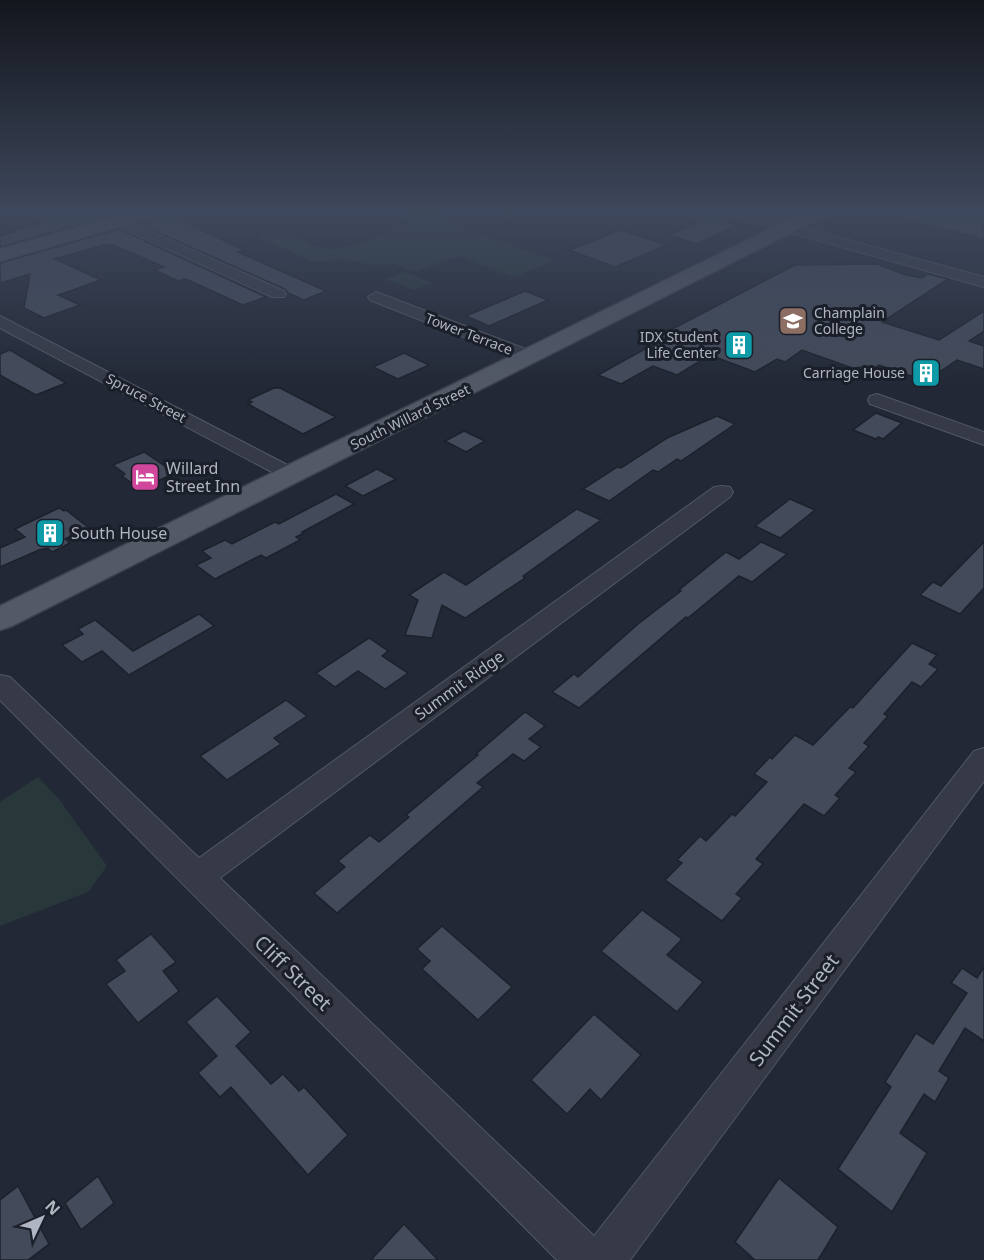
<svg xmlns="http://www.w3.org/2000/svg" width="984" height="1260" font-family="'Noto Sans',sans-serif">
  <rect width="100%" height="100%" fill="#222835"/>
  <!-- green -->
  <g fill="#28383a">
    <path d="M412 212H428L446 219 444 222 554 260 515 277 457 256 415 272 393 264 370 265 346 260 314 262 261 238 262 235C297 223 299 246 327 249 348 252 387 232 408 225V222L400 217Z"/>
    <path d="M405 272 432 283 414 290 386 279Z"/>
    <path d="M38 777 59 799 107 866 88 892 0 926V802Z"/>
  </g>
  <!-- building -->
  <g fill="#434b5a" stroke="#1d212c" stroke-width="1.5">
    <path d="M79 212H100L110 216 0 247V236L15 232 12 231Z"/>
    <path d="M903 212H974L984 214V239L902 218Z"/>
    <path d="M173 217 244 250 238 252 240 253 326 291 304 300 288 293 285 289 143 226Z"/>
    <path d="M710 217 736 225 697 244 669 235Z"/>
    <path d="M119 229 266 297 243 305 186 279 178 281 155 270 164 267 113 245H104L55 259 101 280 58 295 80 305 44 318 24 308 30 274 0 283V263Z"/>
    <path d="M620 230 667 245 615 267 569 250Z"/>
    <path d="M877 264 906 275 922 278 928 274 948 279 882 322 939 340 984 311V331L969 341 984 346V369L957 360 926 381 879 365 870 371 859 367 855 369 802 350 785 362 777 359 755 372 710 355 677 375 653 366 621 384 598 375 665 338 659 336 795 265Z"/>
    <path d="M525 291 548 300 489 326 466 316Z"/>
    <path d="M10 350 44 370 66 383 36 395 12 382 0 375V354Z"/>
    <path d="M404 353 429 365 398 379 373 367Z"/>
    <path d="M274 388H280L336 417 303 434 248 404 252 402 248 400Z"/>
    <path d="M876 413 902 423 883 439 878 437 876 439 853 430Z"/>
    <path d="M717 416 735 424 681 461 677 459 658 472 653 470 609 501 583 489 617 467 621 468 667 438Z"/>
    <path d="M464 431 485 441 466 452 445 441Z"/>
    <path d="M144 452 175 473 140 489 122 476 125 474 113 465Z"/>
    <path d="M377 469 396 479 363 496 345 486Z"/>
    <path d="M336 494 354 504 302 532 304 533 296 537 300 540 266 558 261 555 215 579 196 565 211 558 202 551 225 540 232 544 275 522 279 524Z"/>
    <path d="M790 499 815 510 780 538 755 526Z"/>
    <path d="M59 508 64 511 66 510 89 528 65 539 70 543 52 552 48 548 39 550 0 567V548L25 537 15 529Z"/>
    <path d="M577 509 601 520 523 576 525 578 465 618 442 605 432 638 405 635 418 600 409 595 444 572 466 585Z"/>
    <path d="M761 542 787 554 752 582 739 576 688 618 686 617 579 708 552 692 574 674 578 677 638 624 681 591 679 590 726 552 739 559Z"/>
    <path d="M984 542V588L960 614 920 595 933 582 941 586Z"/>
    <path d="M199 614 214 626 129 675 102 651 82 662 62 645 83 634 78 629 95 620 133 651Z"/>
    <path d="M369 638 388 651 382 656 408 673 385 689 358 671 335 687 316 673Z"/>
    <path d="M912 643 937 655 929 664 938 669 921 687 912 682 884 714 888 716 864 743 869 746 849 768 856 772 835 795 840 798 824 816 804 804 756 859 763 864 736 894 742 898 722 921 665 880 682 863 677 860 700 836 706 841 732 814 735 816 767 782 754 774 770 757 772 759 795 735 813 745 850 707 853 708Z"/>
    <path d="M286 700 307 716 274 738 281 744 227 780 200 756Z"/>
    <path d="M525 712 545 726 529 739 541 747 524 761 513 754 477 783 483 787 337 913 314 893 345 867 338 861 370 835 379 842 409 817 406 815 478 755 476 754Z"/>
    <path d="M642 910 682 939 667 955 703 982 677 1012 601 951Z"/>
    <path d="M442 926 512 987 478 1020 422 969 430 961 417 949Z"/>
    <path d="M151 934 176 962 163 971 179 991 138 1023 106 984 125 971 116 960Z"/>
    <path d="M984 967V1041L965 1028 939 1071 949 1078 935 1102 924 1094 900 1133 927 1153 892 1212 838 1169 891 1087 885 1082 916 1033 933 1044 967 993 951 983 962 968 977 978Z"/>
    <path d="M217 996 251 1032 236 1046 271 1084 283 1074 299 1091 304 1087 348 1135 308 1175 231 1087 220 1097 198 1073 217 1056 186 1022Z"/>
    <path d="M594 1014 641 1055 601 1100 590 1089 567 1114 531 1080Z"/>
    <path d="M98 1176 114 1203 81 1230 65 1203Z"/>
    <path d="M779 1178 838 1227 818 1260H755L735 1242Z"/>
    <path d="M18 1186 49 1244 28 1260H0V1200Z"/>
    <path d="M404 1224 438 1260H371Z"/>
  </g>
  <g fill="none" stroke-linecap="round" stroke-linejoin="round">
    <!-- minor casing -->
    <g stroke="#535864" stroke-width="2">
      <g id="minor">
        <path d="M725 212H746L984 277V287L727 215Z"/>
        <path d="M118 217 284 291 286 294 284 297H272L113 224 111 221 113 218Z"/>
        <path d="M376 292 536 353 539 357 536 361H524L370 300 368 297Z"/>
        <path d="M0 316 299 471 303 475 299 479 292 481 285 479 0 328Z"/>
        <path d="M877 394 984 432V445L870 404 868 400 870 396Z"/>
        <path d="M722 486 730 487 733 492 730 497 220 878 594 1236 974 751 984 748V781L630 1260H557L0 700V675L10 677 199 858 714 487Z"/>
      </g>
    </g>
    <!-- major casing -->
    <g stroke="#3f434f" stroke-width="3">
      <g id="major">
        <path d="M133 212H160L157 216 0 261V249Z"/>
        <path d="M805 212H827L824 216 12 626 0 630V606Z"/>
      </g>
    </g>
    <!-- minor -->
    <use href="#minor" fill="#353a46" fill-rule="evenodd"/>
    <!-- major -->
    <use href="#major" fill="#535966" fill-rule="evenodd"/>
  </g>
  <!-- sky -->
  <linearGradient id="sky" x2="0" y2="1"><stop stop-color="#13161d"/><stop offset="0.55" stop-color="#3e485c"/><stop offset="1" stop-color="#3e485c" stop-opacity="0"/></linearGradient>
  <rect width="984" height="388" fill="url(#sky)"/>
  <!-- icons -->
  <defs>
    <g id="university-square" transform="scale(1.5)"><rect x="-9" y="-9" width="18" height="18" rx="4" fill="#8d6e63" stroke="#1b1f2a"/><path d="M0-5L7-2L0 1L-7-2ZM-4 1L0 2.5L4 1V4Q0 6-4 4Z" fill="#fff"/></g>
    <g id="building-square" transform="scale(1.5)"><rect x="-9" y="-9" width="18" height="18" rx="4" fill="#0f9aa8" stroke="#1b1f2a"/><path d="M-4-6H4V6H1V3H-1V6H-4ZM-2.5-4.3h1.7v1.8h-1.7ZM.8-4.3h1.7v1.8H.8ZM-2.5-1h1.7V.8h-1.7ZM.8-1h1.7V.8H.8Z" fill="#fff"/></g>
    <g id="hotel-square" transform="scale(1.5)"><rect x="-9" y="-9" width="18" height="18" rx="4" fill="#d1479c" stroke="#1b1f2a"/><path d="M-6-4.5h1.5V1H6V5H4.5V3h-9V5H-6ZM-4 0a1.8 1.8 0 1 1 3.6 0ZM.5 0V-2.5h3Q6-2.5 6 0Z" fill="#fff"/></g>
  </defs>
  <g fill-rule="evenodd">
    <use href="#university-square" x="793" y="321"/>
    <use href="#building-square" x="739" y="345"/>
    <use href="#building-square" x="926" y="373"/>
    <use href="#hotel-square" x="145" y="477"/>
    <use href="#building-square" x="50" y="533"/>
  </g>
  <g text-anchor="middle" stroke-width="6" stroke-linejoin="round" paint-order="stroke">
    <!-- far-poi labels -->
    <g font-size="14" fill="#b0b5c2" stroke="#1b1f2a" text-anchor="end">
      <text x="814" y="318" text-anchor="start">Champlain<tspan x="814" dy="16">College</tspan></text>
      <text x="718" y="342">IDX Student<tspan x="718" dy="16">Life Center</tspan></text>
      <text x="905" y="378">Carriage House</text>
    </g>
    <!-- far-street labels -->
    <g font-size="14" fill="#b0b5c2" stroke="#1b1f2a">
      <text transform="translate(469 334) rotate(21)" y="5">Tower Terrace</text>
      <text transform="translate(146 398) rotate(28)" y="5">Spruce Street</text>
      <text transform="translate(410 417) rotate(-26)" y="5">South Willard Street</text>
    </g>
    <!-- poi labels -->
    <g font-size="16" fill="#b0b5c2" stroke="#1b1f2a" text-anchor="start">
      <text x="166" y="474">Willard<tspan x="166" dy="18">Street Inn</tspan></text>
      <text x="71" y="539">South House</text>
    </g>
    <!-- street labels -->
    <g font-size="16" fill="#b0b5c2" stroke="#1b1f2a">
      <text transform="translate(459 685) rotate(-36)" y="6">Summit Ridge</text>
    </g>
    <!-- near-street labels -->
    <g font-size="20" fill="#b0b5c2" stroke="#1b1f2a">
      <text transform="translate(293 973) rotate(44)" y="7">Cliff Street</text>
      <text transform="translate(794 1010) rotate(-53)" y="7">Summit Street</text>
    </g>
  </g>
  <!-- north arrow -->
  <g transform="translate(42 1218) rotate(46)" stroke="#1b1f2a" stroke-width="4.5" paint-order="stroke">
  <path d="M0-4.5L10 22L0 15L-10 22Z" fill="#b0b5c2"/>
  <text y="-9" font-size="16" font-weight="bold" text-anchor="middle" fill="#b0b5c2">N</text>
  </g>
</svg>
